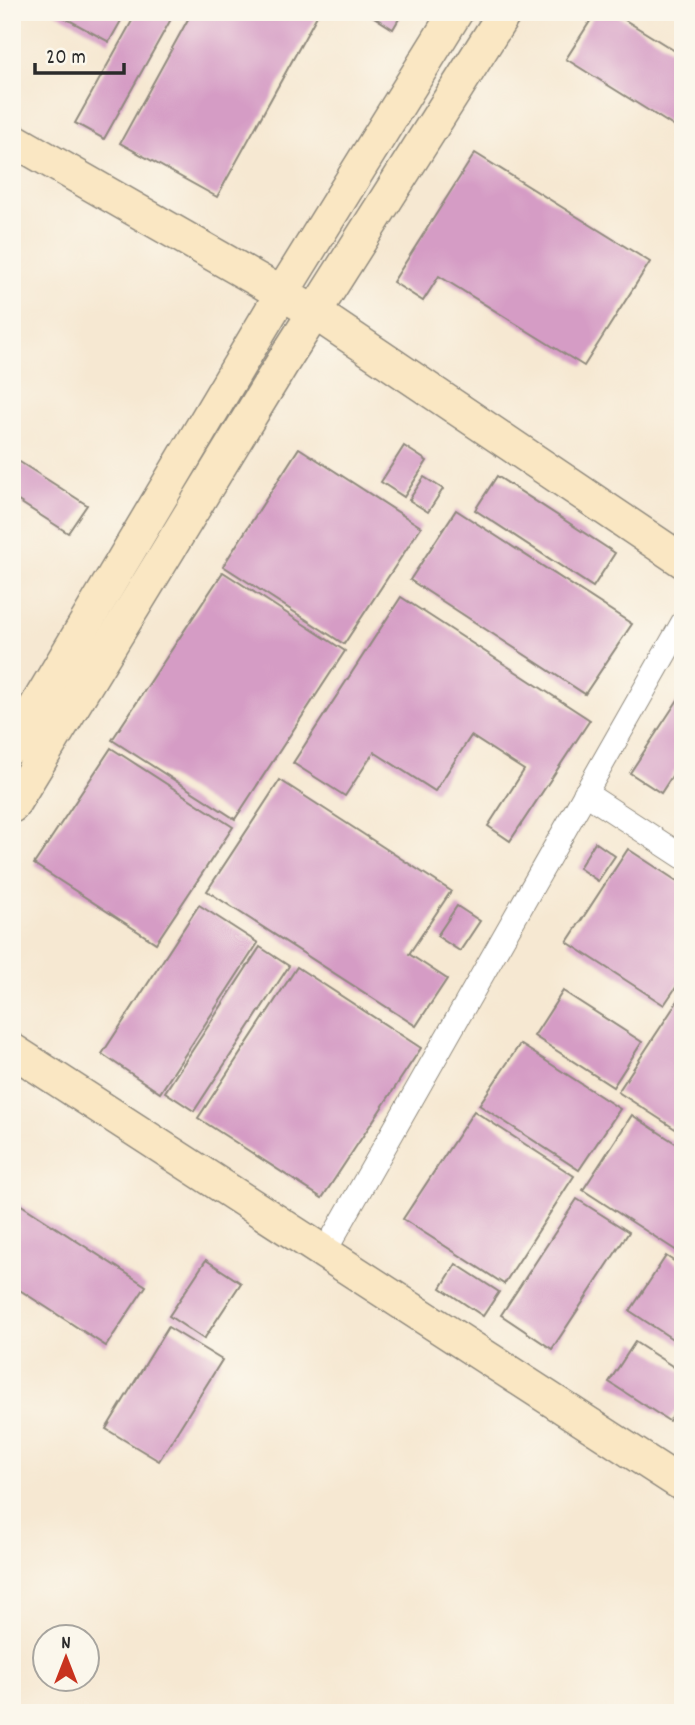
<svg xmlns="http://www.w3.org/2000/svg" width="695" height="1725" font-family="Dekko,sans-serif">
  <rect width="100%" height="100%" fill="#fbf7ec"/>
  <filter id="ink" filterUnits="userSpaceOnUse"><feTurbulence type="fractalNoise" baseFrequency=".0143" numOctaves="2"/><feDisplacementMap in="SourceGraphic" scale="14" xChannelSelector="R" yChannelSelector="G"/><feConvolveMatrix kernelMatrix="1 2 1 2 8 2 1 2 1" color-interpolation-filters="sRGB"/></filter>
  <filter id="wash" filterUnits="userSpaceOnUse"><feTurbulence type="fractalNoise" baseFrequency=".00686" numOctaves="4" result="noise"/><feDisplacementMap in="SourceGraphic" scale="28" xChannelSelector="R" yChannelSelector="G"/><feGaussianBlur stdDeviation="1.57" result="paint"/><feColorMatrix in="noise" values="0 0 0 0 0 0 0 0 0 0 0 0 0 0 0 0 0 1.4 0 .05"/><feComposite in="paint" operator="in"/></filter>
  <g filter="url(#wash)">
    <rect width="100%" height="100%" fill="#f6e8d2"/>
    <g id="blocks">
      <!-- building -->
      <g fill="#d59cc5">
        <path d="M54 12H126L109 42Z"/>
        <path d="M137 12H175L104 139 75 123Z"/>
        <path d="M192 12H319L217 197 120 143Z"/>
        <path d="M366 12H403L393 29Z"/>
        <path d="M596 12H612L683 56V132L566 59Z"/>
        <path d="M475 153 650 262 584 366 439 276 423 301 393 282Z"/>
        <path d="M404 446 427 461 404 497 381 482Z"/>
        <path d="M299 448 421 527 344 644 223 566Z"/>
        <path d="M12 457 87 505 68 533 12 497Z"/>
        <path d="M497 476 615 553 593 587 475 510Z"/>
        <path d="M424 477 443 489 428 512 409 500Z"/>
        <path d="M456 510 632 624 585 694 410 580Z"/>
        <path d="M223 572 345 651 235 819 112 740Z"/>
        <path d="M401 597 590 720 510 841 488 826 524 770 471 736 435 791 374 752 345 796 293 763Z"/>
        <path d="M683 692V759L661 793 630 773Z"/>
        <path d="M111 748 233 827 156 943 34 864Z"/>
        <path d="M280 780 451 891 409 954 447 979 416 1026 207 891Z"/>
        <path d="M595 842 615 856 598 881 579 868Z"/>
        <path d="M628 849 683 885V977L664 1005 567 942Z"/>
        <path d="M199 905 258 943 160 1093 102 1054Z"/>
        <path d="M457 906 480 921 460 951 437 936Z"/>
        <path d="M260 947 289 966 194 1111 165 1092Z"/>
        <path d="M297 967 421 1048 322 1198 198 1118Z"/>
        <path d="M563 991 642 1042 613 1087 534 1036Z"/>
        <path d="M683 993V1134L618 1092Z"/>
        <path d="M520 1044 620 1109 579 1170 479 1105Z"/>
        <path d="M474 1111 574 1176 504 1284 403 1219Z"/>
        <path d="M632 1115 683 1148V1255L583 1190Z"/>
        <path d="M12 1199 146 1286 106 1346 12 1285Z"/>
        <path d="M577 1199 629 1232 552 1349 501 1315Z"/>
        <path d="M666 1256 683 1267V1340L680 1344 630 1311Z"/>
        <path d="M206 1260 241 1283 204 1339 169 1316Z"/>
        <path d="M456 1264 499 1292 483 1316 441 1288Z"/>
        <path d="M168 1327 222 1360 159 1461 106 1429Z"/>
        <path d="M635 1342 683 1373V1401L669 1421 609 1382Z"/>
      </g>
    </g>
  </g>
  <g filter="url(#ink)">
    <use href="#blocks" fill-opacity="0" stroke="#908a7e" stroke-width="2"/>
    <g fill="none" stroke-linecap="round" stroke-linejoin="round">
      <!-- street casing -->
      <g stroke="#908a7e" stroke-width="25">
        <g id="street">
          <path d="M585 793 683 857"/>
          <path d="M324 1253 683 622"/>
        </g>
      </g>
      <!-- secondary casing -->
      <g stroke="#908a7e" stroke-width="36">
        <g id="secondary">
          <path d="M12 139 314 312 683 561"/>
          <path d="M12 747 282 293 456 12"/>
          <path d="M12 806 283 362 505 12"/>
          <path d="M12 1050 683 1485"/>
        </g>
      </g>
      <!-- street -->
      <use href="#street" stroke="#fff" stroke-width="23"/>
      <!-- secondary -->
      <use href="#secondary" stroke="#fae7c3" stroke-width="33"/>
    </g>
  </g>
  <!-- margin -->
  <rect width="695" height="1725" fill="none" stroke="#fbf7ec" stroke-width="42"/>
  <!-- north arrow -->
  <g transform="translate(66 1658)"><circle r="33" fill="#fbf7ec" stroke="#a8a59f" stroke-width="2"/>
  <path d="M0-5L12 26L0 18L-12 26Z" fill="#c8321e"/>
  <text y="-10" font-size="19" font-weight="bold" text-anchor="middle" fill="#2b2b2b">N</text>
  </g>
  <!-- scale -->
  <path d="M35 63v10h89v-10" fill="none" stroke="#2b2b2b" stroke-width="3.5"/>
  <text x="46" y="63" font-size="21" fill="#2b2b2b" stroke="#fbf7ec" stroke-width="5" paint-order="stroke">20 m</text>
</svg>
